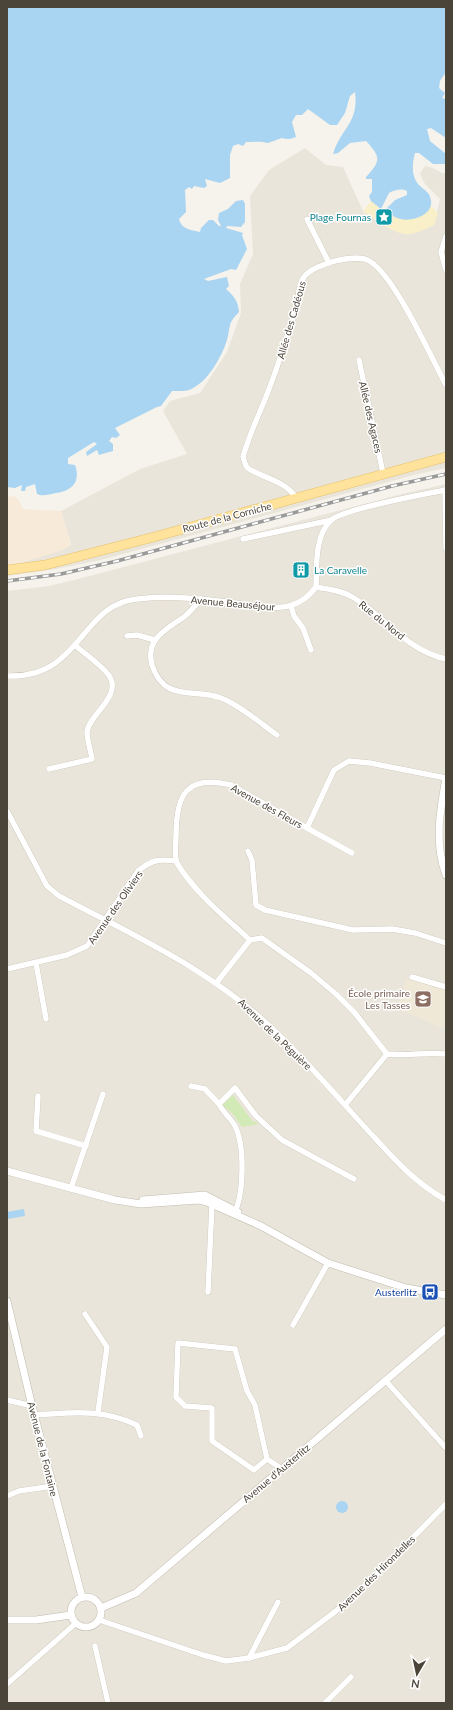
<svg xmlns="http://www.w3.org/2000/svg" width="453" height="1710" font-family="Lato,sans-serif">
  <rect width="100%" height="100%" fill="#f6f3ec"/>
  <!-- residential -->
  <g fill="#eae5da">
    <path d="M305 148 326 165 343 167 363 211 378 221 402 233 406 234 434 225 440 199 425 184 420 174 425 166 433 168 442 173H446V468L414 475 101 560 56 569 7 576V565L24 562 71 544 61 511 140 469 187 454 163 411 170 401 200 393 227 352 241 313 240 284 253 254 250 196 269 170Z"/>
    <path d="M446 484V1703H7V591L49 586 78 579 402 494Z"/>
  </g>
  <!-- commercial -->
  <path fill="#f7ead8" d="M14 496 18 499 23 509 61 511 71 545 63 550 24 562 7 565V497Z"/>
  <!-- education -->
  <path fill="#efe8d6" d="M407 978 446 990V1024L442 1028 397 1008Z"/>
  <!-- green -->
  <path fill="#d2eab5" d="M233 1095 253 1122 256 1121 258 1124 242 1127 233 1114 222 1105Z"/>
  <!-- sand -->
  <path fill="#f9efc9" d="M371 201C378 206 386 215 395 217 409 220 424 219 431 206L438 213 434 225C427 228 418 233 410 234 396 236 374 219 363 211Z"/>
  <!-- water -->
  <g fill="#a9d4f2">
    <path d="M7 7H446V72L440 81 439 88 445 93 442 98 446 99V138L431 128 427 129 430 141 446 154V164H433L419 153H415C412 164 411 176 419 185 425 191 430 192 431 201 433 215 412 222 401 219 395 218 390 214 384 211L395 200 407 195V191C401 188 395 190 389 193L381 209 371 201 369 196 372 192V179H366V177C381 161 381 157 366 141L350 143 338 153 333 154C341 128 359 123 355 92L350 96 345 113 337 125H330L308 109 302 115H296L292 122 296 137C291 139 287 140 282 138L268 143C261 141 254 142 246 142L243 146 238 144 233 146 230 155V178L220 183 205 179 207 186 204 188 194 186 192 189 189 187 185 190 186 212 179 219C181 229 191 230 200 232L201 228 209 220H213L219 226H221L218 220 219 213 228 209 236 201 243 200 245 204V222L241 227 227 226 226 228 243 233 242 235 247 249 236 270 231 269 204 279 208 281 227 277 229 286 226 289C234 296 238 301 239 312 227 324 231 326 227 340 222 356 209 380 193 388 188 392 178 391 172 391L161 406 157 407 115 428 120 435 116 438 112 437 109 441 113 444V451L99 455 97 450 87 456 86 452 97 444 94 442 68 458V464L75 465C81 482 72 491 56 493 49 494 43 497 37 494L35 484 26 487 25 491H21L22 485 15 488 7 487Z"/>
    <path d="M24 1209 25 1216 7 1219V1212Z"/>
    <circle cx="342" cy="1507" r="6"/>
  </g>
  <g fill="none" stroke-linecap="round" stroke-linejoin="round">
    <!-- minor casing -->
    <g stroke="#c2bbae" stroke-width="6">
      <g id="minor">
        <path d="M307 219 329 263"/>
        <path d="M446 236 441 252 446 270"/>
        <path d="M359 360 383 473"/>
        <path d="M445 490 446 548"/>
        <path d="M296 498C287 482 264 478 249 469L246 466 243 457C249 434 261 411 269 389 279 364 286 338 295 312 299 301 297 286 304 277 313 264 357 252 371 262 396 279 430 355 446 385"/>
        <path d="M243 539 332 520"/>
        <path d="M316 587C329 589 343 591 354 598 387 618 407 651 446 659"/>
        <path d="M201 599C196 605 190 612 184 617 174 624 164 629 156 639 150 647 150 657 152 665 164 703 195 688 221 698 241 706 260 723 277 735"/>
        <path d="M291 606 294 616 303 628 311 650"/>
        <path d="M127 636 137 635 155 640"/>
        <path d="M7 676C82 679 80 604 137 599 169 595 203 599 235 603 253 605 274 611 292 605 302 602 310 595 316 587 317 566 314 537 331 520 344 509 425 494 446 490"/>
        <path d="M49 769 92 759C91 751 87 740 87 732 89 715 121 697 110 677 104 667 85 654 76 646"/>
        <path d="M446 778 370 763 349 761 334 770 307 828 231 785C186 774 176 795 176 836 176 843 174 857 177 863 194 892 226 918 250 940L262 938 311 973 336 994 354 1012 387 1054C408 1056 425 1052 446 1054"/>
        <path d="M7 811 47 886 59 896C139 938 216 972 281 1037 309 1064 335 1094 361 1123 389 1153 410 1180 446 1200"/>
        <path d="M307 828 352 853"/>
        <path d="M248 851 252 860 256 905 265 910 353 930 392 929 415 933 446 943"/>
        <path d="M36 963 46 1019"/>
        <path d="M7 969 67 955 87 946 138 871C153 859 159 859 176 861"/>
        <path d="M412 977 446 987"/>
        <path d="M217 982 250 940"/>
        <path d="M191 1086 205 1089 219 1104"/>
        <path d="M38 1096 36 1131 86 1146"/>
        <path d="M345 1105 387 1054"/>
        <path d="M71 1188 103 1094"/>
        <path d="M234 1214C244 1194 245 1146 235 1126 231 1118 223 1113 219 1104L235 1088 256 1116 282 1140 354 1179"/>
        <path d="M208 1292 212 1204"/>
        <path d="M85 1314 107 1347 98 1412"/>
        <path d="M293 1325 328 1263"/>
        <path d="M385 1380 446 1448"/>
        <path d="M7 1400 32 1406"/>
        <path d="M34 1415C73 1413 100 1408 137 1425L141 1436"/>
        <path d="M267 1459 254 1470 212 1441V1408L185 1406 176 1397 178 1343 235 1349 247 1391 255 1405 267 1459 282 1469"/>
        <path d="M7 1496 19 1491 53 1486"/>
        <path d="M99 1620 203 1655 226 1661 249 1658 287 1648 336 1611 370 1581 446 1504"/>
        <path d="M95 1646 108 1703"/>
        <path d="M249 1658 278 1602"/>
        <path d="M7 1684 75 1624"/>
        <path d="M325 1703 351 1677"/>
      </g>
    </g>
    <!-- tertiary casing -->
    <g stroke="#c2bbae" stroke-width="8">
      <g id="tertiary">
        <path d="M446 778C440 811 434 843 446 875"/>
        <path d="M7 1171 115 1200 141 1204 199 1200 207 1202 261 1226 328 1263 406 1288 446 1295"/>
        <path d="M143 1200 205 1195 238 1212"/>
        <path d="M7 1301 32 1406 82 1597"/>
        <circle cx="86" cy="1612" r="15"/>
        <path d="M101 1608 136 1593 446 1329"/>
        <path d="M7 1620H36L71 1615"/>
      </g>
    </g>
    <!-- primary casing -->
    <g stroke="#e6c16a" stroke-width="10">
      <path id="primary" d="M7 570 45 565 154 537 446 457"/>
    </g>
    <!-- minor -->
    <use href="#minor" stroke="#fff" stroke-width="5.5"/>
    <!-- tertiary -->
    <use href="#tertiary" stroke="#fff" stroke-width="7"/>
    <!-- primary -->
    <use href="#primary" stroke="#ffe39c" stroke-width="9"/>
    <!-- rail casing -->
    <g stroke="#9a9a9a" stroke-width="3.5">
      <path id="rail" d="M7 581 61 574 117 561 392 486 446 474"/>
    </g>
    <!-- rail -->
    <use href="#rail" stroke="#fff" stroke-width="2" stroke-dasharray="6" stroke-linecap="butt"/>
  </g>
  <!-- icons -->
  <defs>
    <g id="sight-square" transform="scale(0.9)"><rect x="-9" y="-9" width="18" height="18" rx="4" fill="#0f9aa8" stroke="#fff"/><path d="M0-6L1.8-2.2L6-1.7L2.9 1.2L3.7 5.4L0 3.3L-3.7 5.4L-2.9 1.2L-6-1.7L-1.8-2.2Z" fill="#fff"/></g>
    <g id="building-square" transform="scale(0.9)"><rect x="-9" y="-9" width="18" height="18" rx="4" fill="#0f9aa8" stroke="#fff"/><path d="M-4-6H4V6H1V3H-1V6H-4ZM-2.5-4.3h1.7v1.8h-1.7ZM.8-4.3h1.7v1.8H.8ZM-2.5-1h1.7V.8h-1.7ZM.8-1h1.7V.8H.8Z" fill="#fff"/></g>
    <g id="school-square" transform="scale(0.9)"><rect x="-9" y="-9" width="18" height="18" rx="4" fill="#8d6e63" stroke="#fff"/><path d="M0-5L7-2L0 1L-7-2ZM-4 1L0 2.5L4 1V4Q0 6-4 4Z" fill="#fff"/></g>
    <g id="bus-square" transform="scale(0.9)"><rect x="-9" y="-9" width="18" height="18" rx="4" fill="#1a4fb4" stroke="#fff"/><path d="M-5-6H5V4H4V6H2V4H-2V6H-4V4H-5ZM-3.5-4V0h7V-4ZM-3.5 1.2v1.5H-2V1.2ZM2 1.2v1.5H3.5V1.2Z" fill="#fff"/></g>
  </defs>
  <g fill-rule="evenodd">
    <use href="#sight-square" x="384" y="217"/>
    <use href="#building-square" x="301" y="570"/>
    <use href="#school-square" x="423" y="999"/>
    <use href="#bus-square" x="430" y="1292"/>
  </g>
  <g text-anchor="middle" stroke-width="3" stroke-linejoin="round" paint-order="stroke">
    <!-- culture labels -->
    <g font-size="10" fill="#0d838f" stroke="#fff" text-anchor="end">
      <text x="371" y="221">Plage Fournas</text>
      <text x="314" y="574" text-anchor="start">La Caravelle</text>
    </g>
    <!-- street labels -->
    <g font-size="10" fill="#4b4439" stroke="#fff">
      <text transform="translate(291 320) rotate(-74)" y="4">Allée des Cadéous</text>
      <text transform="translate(371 417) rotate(77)" y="4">Allée des Agaces</text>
      <text transform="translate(227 517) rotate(-15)" y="4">Route de la Corniche</text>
      <text transform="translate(233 603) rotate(5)" y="4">Avenue Beauséjour</text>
      <text transform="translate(382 620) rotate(39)" y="4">Rue du Nord</text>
      <text transform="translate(267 806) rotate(29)" y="4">Avenue des Fleurs</text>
      <text transform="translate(115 907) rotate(-55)" y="4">Avenue des Oliviers</text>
      <text transform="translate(275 1034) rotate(44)" y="4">Avenue de la Péguière</text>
      <text transform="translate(43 1449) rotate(76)" y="4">Avenue de la Fontaine</text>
      <text transform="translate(276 1473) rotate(-40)" y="4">Avenue d'Austerlitz</text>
      <text transform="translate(376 1573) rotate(-44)" y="4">Avenue des Hirondelles</text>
    </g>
    <!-- education labels -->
    <g font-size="10" fill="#785e54" stroke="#fff" text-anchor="end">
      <text x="410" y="997">École primaire<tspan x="410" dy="12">Les Tasses</tspan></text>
    </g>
    <!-- transit labels -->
    <g font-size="10" fill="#164399" stroke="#fff" text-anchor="end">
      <text x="417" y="1296">Austerlitz</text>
    </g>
  </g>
  <!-- border -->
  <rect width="453" height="1710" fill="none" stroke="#4b4439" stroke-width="16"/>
  <!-- north arrow -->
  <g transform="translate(417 1674) rotate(189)" stroke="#ffffff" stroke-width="3" paint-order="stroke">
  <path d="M0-3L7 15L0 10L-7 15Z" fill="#4b4439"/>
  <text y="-6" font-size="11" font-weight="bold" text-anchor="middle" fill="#4b4439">N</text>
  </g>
</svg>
